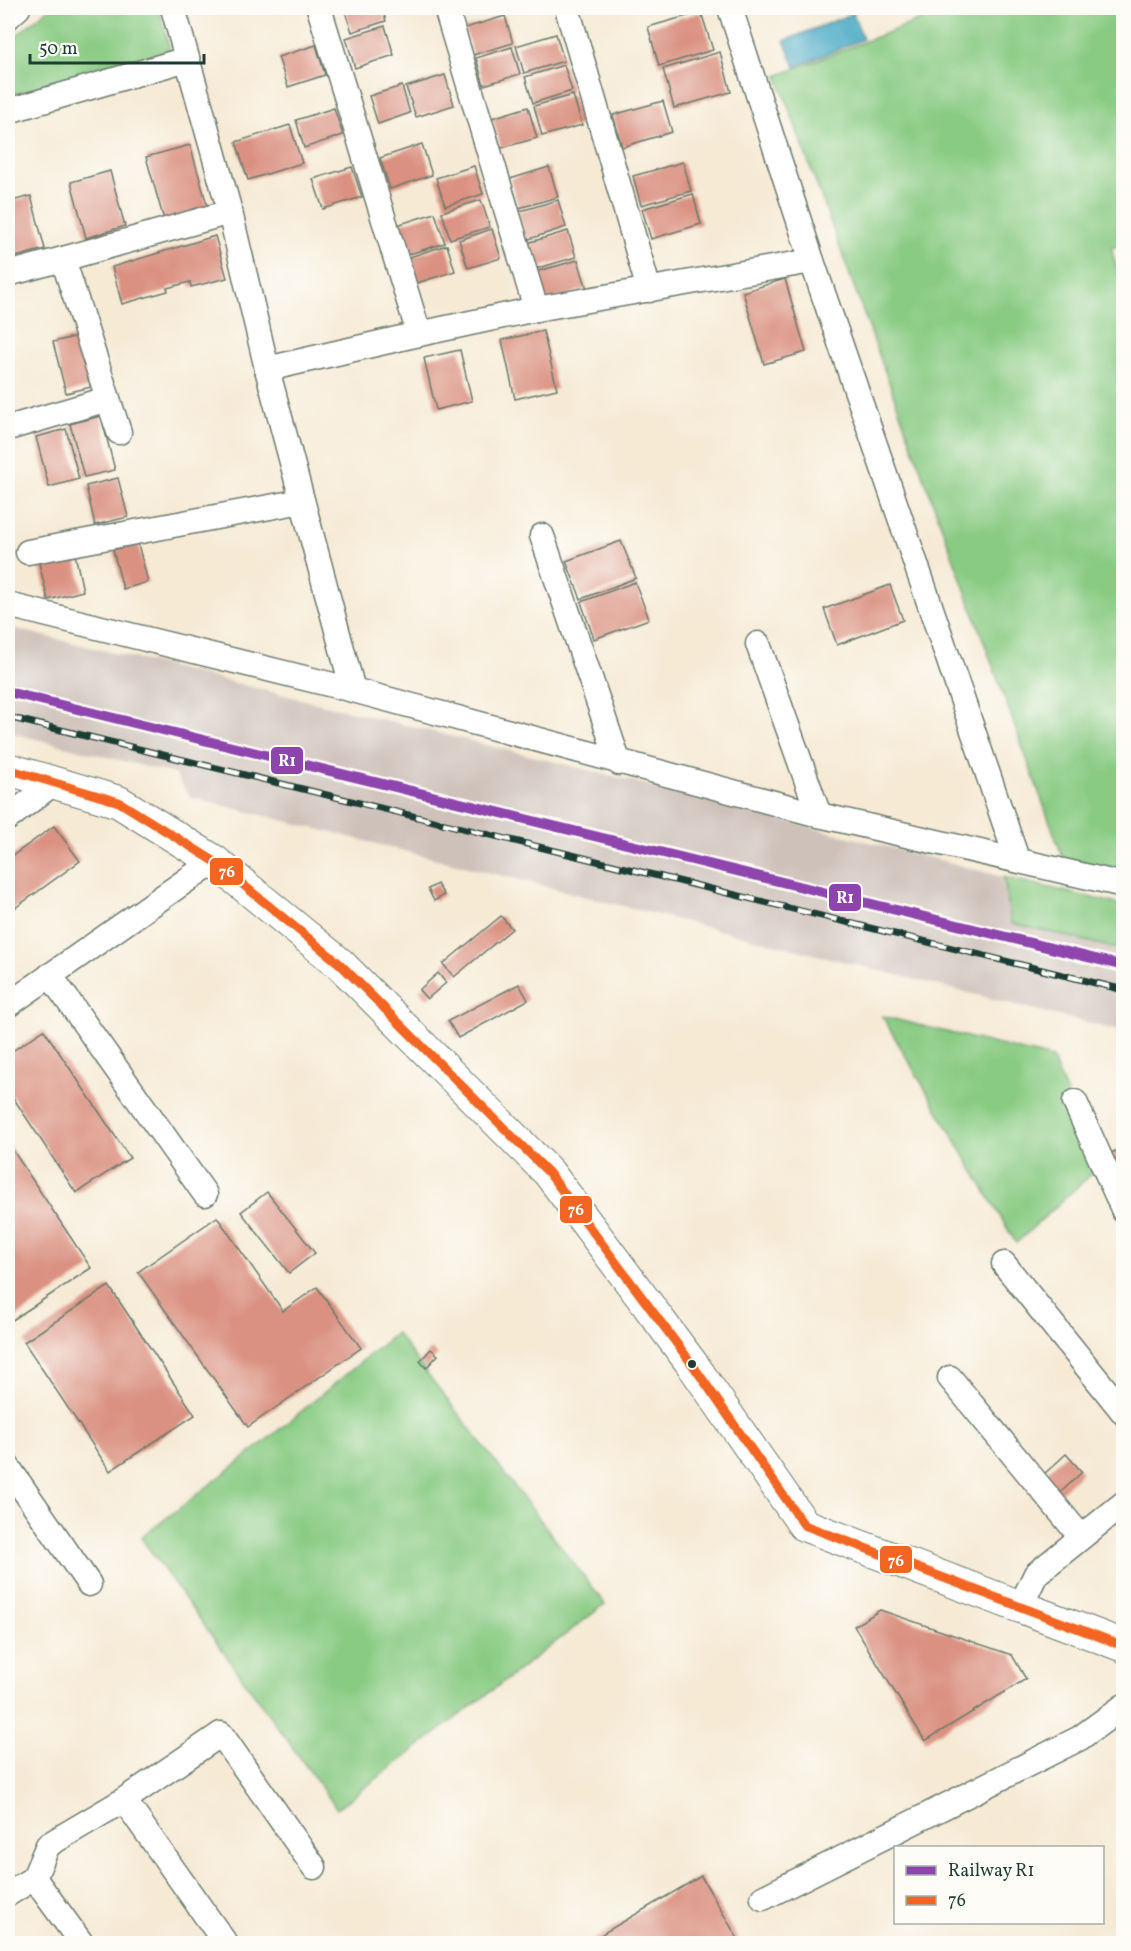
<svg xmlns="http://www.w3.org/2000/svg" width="1131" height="1951" font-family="Vollkorn,serif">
  <rect width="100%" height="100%" fill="#fdfcf7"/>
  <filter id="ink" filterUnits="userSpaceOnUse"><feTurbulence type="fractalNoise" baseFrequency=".0167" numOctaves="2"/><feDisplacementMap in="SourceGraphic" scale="12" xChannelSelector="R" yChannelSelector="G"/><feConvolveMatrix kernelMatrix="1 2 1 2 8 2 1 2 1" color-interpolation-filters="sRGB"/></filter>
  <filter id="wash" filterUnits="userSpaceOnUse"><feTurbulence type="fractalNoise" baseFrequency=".008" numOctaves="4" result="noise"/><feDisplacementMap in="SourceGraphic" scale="24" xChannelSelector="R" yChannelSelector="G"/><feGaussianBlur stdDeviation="1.35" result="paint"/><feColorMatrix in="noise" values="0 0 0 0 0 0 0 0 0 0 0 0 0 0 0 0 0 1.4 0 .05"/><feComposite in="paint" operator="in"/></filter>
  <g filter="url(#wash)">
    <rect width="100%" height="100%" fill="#f6ead5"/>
    <!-- industrial -->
    <path fill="#cec1ba" d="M8 627 617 777 1004 877 1012 923 1123 950V1032L190 797 175 774 8 732Z"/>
    <!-- green -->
    <g fill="#89cb83" stroke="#54845c" stroke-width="1.5">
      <path d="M50 8H159L170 51 8 96V42Z"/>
      <path d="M950 8H1123L1124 244 1111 248 1124 292 1123 872 1063 858 777 76Z"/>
      <path d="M1004 877 1123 905V950L1011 923Z"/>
      <path d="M882 1016 1052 1058 1098 1168 1016 1243Z"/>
      <path d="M396 1333 605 1604 337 1809 141 1538 252 1452Z"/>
    </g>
    <!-- water -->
    <path fill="#46a8c5" stroke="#32727c" stroke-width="1.5" d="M853 13 863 39 795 67 784 41Z"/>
    <g id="blocks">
      <!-- building -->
      <g fill="#da9181">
        <path d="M344 8H382L386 21 352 32Z"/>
        <path d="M701 12 713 50 659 66 648 27Z"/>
        <path d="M505 16 513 43 473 55 465 28Z"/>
        <path d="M385 26 394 55 355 68 346 38Z"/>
        <path d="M556 34 564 61 524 73 516 46Z"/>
        <path d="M316 45 325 75 288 87 278 57Z"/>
        <path d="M512 47 520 74 484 85 476 58Z"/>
        <path d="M720 52 731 92 674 108 663 69Z"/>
        <path d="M564 65 572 91 533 103 525 77Z"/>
        <path d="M445 75 454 105 416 117 406 87Z"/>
        <path d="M402 86 410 113 378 124 369 96Z"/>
        <path d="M573 95 582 125 542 136 534 106Z"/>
        <path d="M663 101 672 132 622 147 613 115Z"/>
        <path d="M528 107 537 138 501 148 492 118Z"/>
        <path d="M334 108 343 135 304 148 296 120Z"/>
        <path d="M290 125 302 163 248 180 236 142Z"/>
        <path d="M422 144 432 175 390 189 380 158Z"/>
        <path d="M190 145 208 208 164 220 146 157Z"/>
        <path d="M683 162 691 191 641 205 633 176Z"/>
        <path d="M474 166 483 194 445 206 436 178Z"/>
        <path d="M352 167 362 197 323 209 313 179Z"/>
        <path d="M549 167 558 197 519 208 510 179Z"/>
        <path d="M110 171 125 226 86 238 71 182Z"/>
        <path d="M693 194 701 224 651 239 642 209Z"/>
        <path d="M31 196 45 249 8 259V202Z"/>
        <path d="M481 200 490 227 450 239 442 212Z"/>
        <path d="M558 200 566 227 526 240 517 212Z"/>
        <path d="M435 213 445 243 406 255 397 225Z"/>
        <path d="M492 229 501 258 468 268 459 240Z"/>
        <path d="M568 231 576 257 535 269 527 243Z"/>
        <path d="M215 236 227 278 191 287 190 282 167 288 168 291 122 304 112 267Z"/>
        <path d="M447 245 455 271 414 284 406 258Z"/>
        <path d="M578 260 587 289 544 302 535 272Z"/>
        <path d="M785 279 806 352 764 364 743 292Z"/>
        <path d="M543 331 557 389 515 399 502 340Z"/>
        <path d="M78 336 91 387 66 393 53 342Z"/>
        <path d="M460 350 472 401 436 410 424 358Z"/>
        <path d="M101 416 115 470 84 477 70 424Z"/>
        <path d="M66 429 79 479 49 487 36 437Z"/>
        <path d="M118 478 128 517 95 525 86 486Z"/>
        <path d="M621 541 636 578 581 599 566 561Z"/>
        <path d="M138 544 148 582 123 589 113 550Z"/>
        <path d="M75 554 83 591 48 600 39 563Z"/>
        <path d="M635 582 649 619 594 639 581 602Z"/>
        <path d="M890 585 903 620 837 645 824 609Z"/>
        <path d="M54 826 80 861 8 913V859Z"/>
        <path d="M437 884 444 895 434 901 428 889Z"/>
        <path d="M501 916 512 929 454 977 443 964Z"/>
        <path d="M438 973 446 983 427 999 419 990Z"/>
        <path d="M519 984 528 1000 458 1038 448 1021Z"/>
        <path d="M44 1030 130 1158 76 1193 8 1090V1054Z"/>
        <path d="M8 1143 91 1268 8 1323Z"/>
        <path d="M1124 1148V1185L1108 1154Z"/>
        <path d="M267 1192 315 1253 289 1273 241 1212Z"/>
        <path d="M217 1217 283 1311 317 1287 361 1348 248 1427 138 1272Z"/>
        <path d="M109 1286 195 1415 110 1471 24 1342Z"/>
        <path d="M431 1349 438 1355 426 1368 420 1361Z"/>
        <path d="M1066 1454 1082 1472 1060 1493 1043 1475Z"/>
        <path d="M880 1610 1012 1655 1026 1679 925 1741 854 1626Z"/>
        <path d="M701 1876 741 1944H585Z"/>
      </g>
    </g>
  </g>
  <g filter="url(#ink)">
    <use href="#blocks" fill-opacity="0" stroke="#6a7a6c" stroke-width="1.5"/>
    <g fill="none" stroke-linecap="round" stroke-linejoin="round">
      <!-- minor casing -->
      <g stroke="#6a7a6c" stroke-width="27">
        <g id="minor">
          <path d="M173 8 230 212 267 369 353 690"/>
          <path d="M319 8 419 334"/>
          <path d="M446 8 536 309"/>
          <path d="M567 8 649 290"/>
          <path d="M730 8 812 261 1017 859"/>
          <path d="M8 17 18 8"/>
          <path d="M8 111 187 59"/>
          <path d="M8 274 63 259"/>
          <path d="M267 369 419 334 536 309 812 261"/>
          <path d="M108 399 119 432"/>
          <path d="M8 428 108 399 63 259 230 212"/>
          <path d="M542 536 619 763"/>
          <path d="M28 552 302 501"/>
          <path d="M8 605 353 690 819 815 1124 885"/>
          <path d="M758 644 819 815"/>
          <path d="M8 818 55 782"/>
          <path d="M50 975 205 1194"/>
          <path d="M8 1005 214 861"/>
          <path d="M1075 1102 1124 1211"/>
          <path d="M1004 1264 1124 1413"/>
          <path d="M950 1378 1081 1537"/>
          <path d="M8 1467 89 1584"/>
          <path d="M1020 1607 1036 1574 1124 1503"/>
          <path d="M124 1800 226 1944"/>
          <path d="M34 1878 82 1944"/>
          <path d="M8 1894 34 1878 48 1845 124 1800 221 1734 314 1867"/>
          <path d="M763 1898 1080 1738 1124 1706"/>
        </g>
      </g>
      <!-- tertiary casing -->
      <g stroke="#6a7a6c" stroke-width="34">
        <path id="tertiary" d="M8 769 119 802 214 861 340 964 549 1173 692 1364 804 1525 1124 1646"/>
      </g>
      <!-- minor -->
      <use href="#minor" stroke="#fff" stroke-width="24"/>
      <!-- tertiary -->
      <use href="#tertiary" stroke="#fff" stroke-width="32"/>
      <!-- rail casing -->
      <g stroke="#1f3d34" stroke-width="7">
        <path id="rail" d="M8 717 1124 990"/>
      </g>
      <!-- rail -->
      <use href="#rail" stroke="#fdfcf7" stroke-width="4.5" stroke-dasharray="14" stroke-linecap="butt"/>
      <!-- bus-1 casing -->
      <g stroke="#fdfcf7" stroke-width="14">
        <path id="bus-1" d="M8 769 119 802 214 861 340 964 549 1173 692 1364 804 1525 1124 1646"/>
      </g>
      <!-- bus-1 -->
      <use href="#bus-1" stroke="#f26522" stroke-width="9"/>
      <!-- rail-1 casing -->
      <g stroke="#fdfcf7" stroke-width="15">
        <path id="rail-1" d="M8 692 1124 966"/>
      </g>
      <!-- rail-1 -->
      <use href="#rail-1" stroke="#8e44ad" stroke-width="10"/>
    </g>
  </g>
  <!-- markers -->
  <circle fill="#1f3d34" stroke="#fdfcf7" stroke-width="2" cx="692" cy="1364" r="5"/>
  <g stroke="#fdfcf7" stroke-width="2">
    <rect x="270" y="746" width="34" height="29" rx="6" fill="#8e44ad"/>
    <rect x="209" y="857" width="35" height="29" rx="6" fill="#f26522"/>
    <rect x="828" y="883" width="34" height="29" rx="6" fill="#8e44ad"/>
    <rect x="559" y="1195" width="34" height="29" rx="6" fill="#f26522"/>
    <rect x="879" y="1545" width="34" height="29" rx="6" fill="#f26522"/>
  </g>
  <g font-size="16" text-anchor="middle" font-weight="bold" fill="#fff">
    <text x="287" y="766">R1</text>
    <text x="227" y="877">76</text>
    <text x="845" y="903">R1</text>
    <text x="576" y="1215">76</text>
    <text x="896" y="1566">76</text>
  </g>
  <!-- margin -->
  <rect width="1131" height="1951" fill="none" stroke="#fdfcf7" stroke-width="30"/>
  <!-- legend -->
  <rect x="894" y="1846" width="210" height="78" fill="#fdfcf7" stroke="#a4b0a9" stroke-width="1.5"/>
  <rect x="906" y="1866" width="30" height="9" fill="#8e44ad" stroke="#a4b0a9" stroke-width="1.5"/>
  <text x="948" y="1876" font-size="18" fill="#1f3d34">Railway R1</text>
  <rect x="906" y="1896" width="30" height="9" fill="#f26522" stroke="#a4b0a9" stroke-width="1.5"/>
  <text x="948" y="1906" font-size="18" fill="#1f3d34">76</text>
  <!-- scale -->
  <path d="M30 54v9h174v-9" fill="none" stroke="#1f3d34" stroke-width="3"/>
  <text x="39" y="54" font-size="18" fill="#1f3d34" stroke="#fdfcf7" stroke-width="4.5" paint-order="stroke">50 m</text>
</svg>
